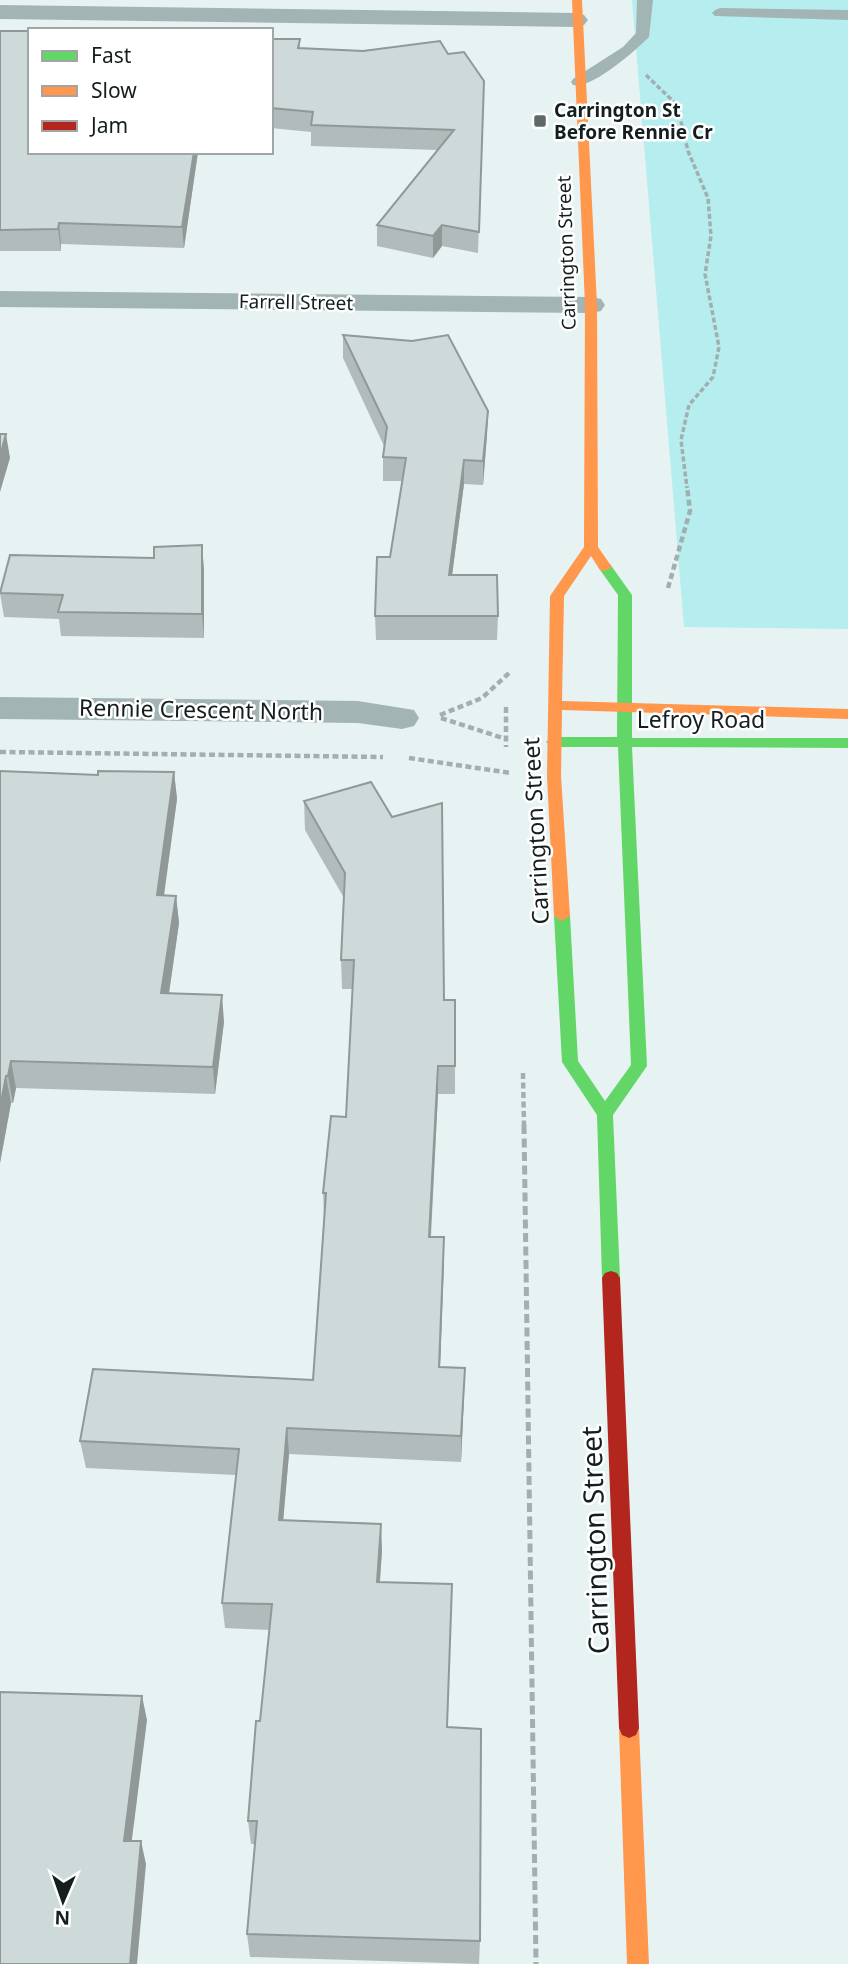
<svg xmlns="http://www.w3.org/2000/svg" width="848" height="1964" font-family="'Noto Sans',sans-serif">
  <rect width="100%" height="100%" fill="#e7f3f3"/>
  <!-- green -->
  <path fill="#b6edef" d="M632 0H848V629L684 627Z"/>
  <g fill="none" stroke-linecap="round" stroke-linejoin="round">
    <!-- path-far2 -->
    <path stroke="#a1afb0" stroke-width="3.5" stroke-dasharray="5 2.5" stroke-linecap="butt" d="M646 75 677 105 688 151 708 198 711 236 705 274 719 347 713 377 689 405 681 440 687 488"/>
    <!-- path-far1 -->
    <g stroke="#a1afb0" stroke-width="4.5" stroke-dasharray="6 3.5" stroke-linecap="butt">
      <path d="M668 588 690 511 687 486"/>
      <path d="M506 707V747"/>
      <path d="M440 715 482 698 509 673"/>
      <path d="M441 718 506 739"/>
      <path d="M0 752 383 757"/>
      <path d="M409 758 511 773"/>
      <path d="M523 1073 524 1127"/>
    </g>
    <!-- path -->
    <path stroke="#a1afb0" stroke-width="5" stroke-dasharray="9 4.5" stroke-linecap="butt" d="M524 1125 536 1964"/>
    <!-- lane -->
    <g fill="#a3b4b5" fill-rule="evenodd">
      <path d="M637 0H653L649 37C636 50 591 90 573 85L571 82 573 79 623 47 636 33Z"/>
      <path d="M720 8 848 10V20L715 16 712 13 715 10Z"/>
    </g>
    <!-- street -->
    <g fill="#a3b4b5" fill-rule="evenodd">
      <path d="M0 5 576 13 584 15 588 20 584 25 576 27 0 19Z"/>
      <path d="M0 291 591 297 601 299 605 305 601 311 591 313 0 307Z"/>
      <path d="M0 697 358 701 414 710 419 718 414 726 402 729 358 723 0 719Z"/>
    </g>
    <!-- fast -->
    <path fill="#63d668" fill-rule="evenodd" d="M605 563 610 564 632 595V738H848V748L632 747 647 1066 613 1115 620 1278 617 1283 611 1285 605 1283 602 1278 597 1115 562 1062 554 916 562 911 570 916 578 1061 605 1101 631 1065 618 747H553L546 742 553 737H617L618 595 598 567Z"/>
    <!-- slow -->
    <g fill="#ff974d" fill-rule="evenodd">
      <path d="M572 0H582L597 305 598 547 612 567 605 571 600 570 591 556 564 596 562 701 848 709V719L562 710 561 776 570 916 562 921 554 916 547 776 550 596 584 547 585 305Z"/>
      <path d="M629 1718 636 1721 639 1728 649 1964H627L619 1728 622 1721Z"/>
    </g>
    <!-- jam -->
    <path fill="#b3261e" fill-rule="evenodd" d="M611 1271 617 1273 620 1278 639 1728 636 1735 629 1738 622 1735 619 1728 602 1278 605 1273Z"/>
  </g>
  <!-- wall -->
  <g fill="#b1bbbb">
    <path d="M0 31 198 152 184 248 61 244V251H0Z"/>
    <path d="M271 39H300V48L448 54 484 81 478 253 442 246 433 258 377 246V225L437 150 311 146V132L271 128Z"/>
    <path d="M343 335 488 411 487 435 483 485 464 484 452 575 498 616 497 640H376L375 616 390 557 402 481H383V457L384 446 343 358Z"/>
    <path d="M204 569V638L61 636 59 619 4 617 0 593Z"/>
    <path d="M0 771 98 775 174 772 177 799 164 896H176L179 923 169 994 224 1022 215 1094 16 1088 13 1103H11L0 1163Z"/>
    <path d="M304 801 444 1000H455V1094H438L431 1237H444L440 1367 464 1395 461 1462 289 1454 283 1520 382 1550 380 1582 480 1941 479 1964 250 1957 247 1934 255 1844H251L248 1821 260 1721 270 1630 225 1628 222 1603 236 1475 86 1468 80 1441 313 1380 324 1217 323 1193 346 1117 353 989H342L341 960 344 898 305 830Z"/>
  </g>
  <!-- shaded-wall -->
  <g fill="#909898">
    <path d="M194 152H198L184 248 182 227Z"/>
    <path d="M59 223 61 244V251L58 229Z"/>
    <path d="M442 225V246L433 258V236Z"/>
    <path d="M488 411 487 435 483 485V461Z"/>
    <path d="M6 434 10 458 0 492V456Z"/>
    <path d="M464 460V484L449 599V575Z"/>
    <path d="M202 545 204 569V638L202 614Z"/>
    <path d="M174 772 177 799 160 923 157 895Z"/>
    <path d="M176 896 179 923 165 1020 161 993Z"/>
    <path d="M222 995 224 1022 215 1094 213 1067Z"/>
    <path d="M11 1061 16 1088 13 1103 8 1076Z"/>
    <path d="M438 1066V1094L429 1265V1237Z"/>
    <path d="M6 1076 11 1103 0 1163V1107Z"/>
    <path d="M444 1237V1265L439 1394V1367Z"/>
    <path d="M465 1368 464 1395 461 1462V1436Z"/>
    <path d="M287 1428 289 1454 281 1546 279 1520Z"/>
    <path d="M381 1524 382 1550 378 1607 377 1582Z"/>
    <path d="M142 1696 147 1720 129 1863 124 1841Z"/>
    <path d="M141 1841 146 1864 137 1964H130Z"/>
  </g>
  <!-- building -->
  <g fill="#ced9d9" stroke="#909898" stroke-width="2">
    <path d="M0 31H30V152H194L182 227 59 223 58 229 0 230Z"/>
    <path d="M271 39H300L298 48 363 51 440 41 448 54 464 52 484 81 479 232 442 225 433 236 377 225 454 130 311 125 313 112 271 108Z"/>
    <path d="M343 335 412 341 448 335 488 411 483 461 464 460 449 575H497L498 616H375L377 557H390L406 458 383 457 387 427Z"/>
    <path d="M0 434H6L0 456Z"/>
    <path d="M202 545V614L58 612 63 595 0 593 10 555 154 558V547Z"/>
    <path d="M0 771 98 775V771L174 772 157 895 176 896 161 993 222 995 213 1067 11 1061 8 1076H6L0 1107Z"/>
    <path d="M371 782 392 817 442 803 444 1000H455V1066H438L429 1237H444L439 1367 465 1368 461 1436 287 1428 279 1520 381 1524 377 1582 452 1584 447 1727 481 1729 480 1941 247 1934 257 1821H248L256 1721H260L272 1604 222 1603 239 1449 80 1441 93 1369 313 1380 326 1193H323L331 1116 346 1117 354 960H341L345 873 304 801Z"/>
    <path d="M0 1692 142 1696 124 1841H141L130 1964H0Z"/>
  </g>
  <!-- markers -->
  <rect fill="#5e6969" stroke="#fff" stroke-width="2.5" x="533" y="114" width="14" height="14" rx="3.5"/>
  <g text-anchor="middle" stroke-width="5" stroke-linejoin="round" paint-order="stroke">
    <!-- far-poi labels -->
    <g font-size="19" font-weight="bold" fill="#151e1e" stroke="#fff" text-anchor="start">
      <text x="554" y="117">Carrington St<tspan x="554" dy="22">Before Rennie Cr</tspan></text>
    </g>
    <!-- far-street labels -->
    <g font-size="19" fill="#151e1e" stroke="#fff">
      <text transform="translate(566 253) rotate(-92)" y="7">Carrington Street</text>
      <text transform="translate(296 302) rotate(1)" y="7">Farrell Street</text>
    </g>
    <!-- street labels -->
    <g font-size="23" fill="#151e1e" stroke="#fff">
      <text transform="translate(201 710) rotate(1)" y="8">Rennie Crescent North</text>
      <text x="701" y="728">Lefroy Road</text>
      <text transform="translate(536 831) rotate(-93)" y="8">Carrington Street</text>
    </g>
    <!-- near-street labels -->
    <g font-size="28" fill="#151e1e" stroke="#fff">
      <text transform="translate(595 1540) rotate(-92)" y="10">Carrington Street</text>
    </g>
  </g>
  <!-- legend -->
  <rect x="28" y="28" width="245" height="126" fill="#ffffff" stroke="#a1a5a5" stroke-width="2"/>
  <rect x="42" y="51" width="35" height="10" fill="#63d668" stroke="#a1a5a5" stroke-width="2"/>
  <text x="91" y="63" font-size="21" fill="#151e1e">Fast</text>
  <rect x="42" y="86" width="35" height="10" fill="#ff974d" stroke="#a1a5a5" stroke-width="2"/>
  <text x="91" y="98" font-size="21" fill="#151e1e">Slow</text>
  <rect x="42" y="121" width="35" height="10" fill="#b3261e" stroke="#a1a5a5" stroke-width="2"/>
  <text x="91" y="133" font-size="21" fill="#151e1e">Jam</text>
  <!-- north arrow -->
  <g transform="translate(63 1901) rotate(182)" stroke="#ffffff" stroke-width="5" paint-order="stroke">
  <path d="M0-5L12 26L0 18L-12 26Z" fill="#151e1e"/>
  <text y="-10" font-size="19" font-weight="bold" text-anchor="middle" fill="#151e1e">N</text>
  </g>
</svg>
